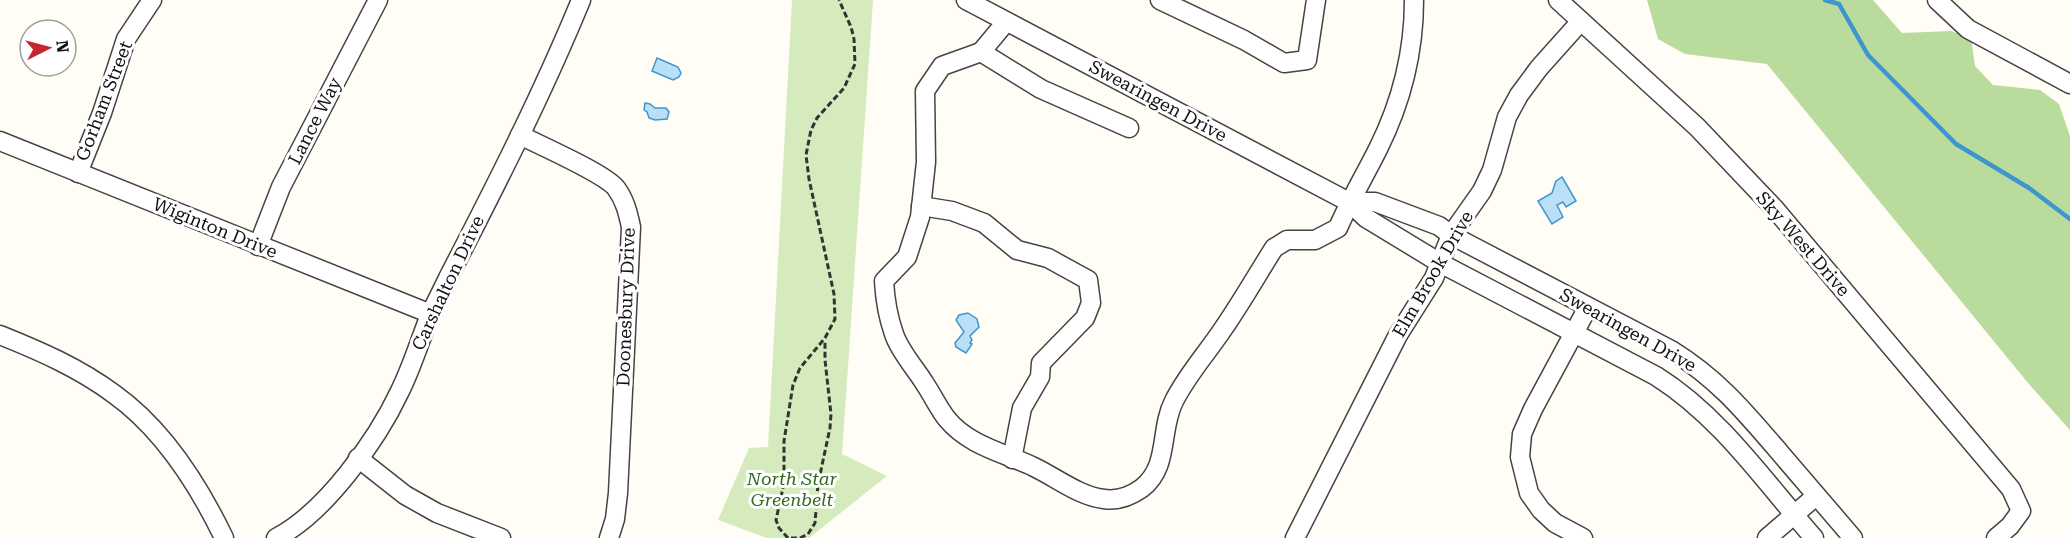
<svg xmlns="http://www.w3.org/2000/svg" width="2070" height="538" font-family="'Roboto Serif',serif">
  <rect width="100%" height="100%" fill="#fffdf5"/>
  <!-- green -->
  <path fill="#d5ebbd" d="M792 0H873L842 454 887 476 809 538H767L718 520 749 448 768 447Z"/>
  <!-- forest -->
  <path fill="#b9dc9c" d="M1647 0H1873L1902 33 1951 31 1971 38 1975 66 1993 85 2040 90 2059 104 2070 136V430L2028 383 1767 64 1685 54 1658 39Z"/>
  <!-- water -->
  <g fill="#b9e0f7" stroke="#3f96cf" stroke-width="1.5">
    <path d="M657 58 678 67 681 73 679 77 673 80 652 71Z"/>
    <path d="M645 103 650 104 655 108H666L669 112 667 119 655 120 649 118 647 112 644 110Z"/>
    <path d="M1562 177 1576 201 1566 207 1563 202 1557 205 1563 217 1552 224 1538 201 1552 193 1556 181Z"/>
    <path d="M968 313 977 319 979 327 970 336 972 340 970 343 972 344 966 353 956 347 955 343 964 332 956 320 959 315Z"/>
  </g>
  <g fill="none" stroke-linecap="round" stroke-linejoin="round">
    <!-- stream -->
    <path stroke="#3f96cf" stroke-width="4.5" d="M1825 0 1839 4 1868 55 1956 144 2029 188 2070 219"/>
    <!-- minor casing -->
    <g stroke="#444" stroke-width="21">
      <g id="minor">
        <path d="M966 0 1349 202 1366 218 1440 263 1656 376C1720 416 1765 482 1814 538"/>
        <path d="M1160 0 1244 40 1284 63 1307 60 1316 0"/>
        <path d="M1558 0 1697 127 1775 209 2011 489 2021 511 2010 526 1996 538"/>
        <path d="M1937 0 1968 29 2070 84"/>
        <path d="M981 52 1006 22"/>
        <path d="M1129 128 1041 89 981 52 942 66 925 91 926 162 920 217 907 257 884 281C885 299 888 317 894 334 900 352 916 369 925 384 933 396 939 409 947 419 969 446 1005 453 1034 467 1057 478 1079 496 1104 499 1118 501 1131 496 1142 488 1170 466 1159 430 1174 401 1187 375 1207 353 1223 329 1241 303 1257 275 1274 248L1287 240H1315L1338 228C1350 200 1365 175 1378 149 1401 103 1414 51 1414 0"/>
        <path d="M520 135C541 146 604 173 616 188 625 200 628 213 631 227L618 493 615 519 609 538"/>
        <path d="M0 141 431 314"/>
        <path d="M78 173 102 113 126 39 152 0"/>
        <path d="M1349 202H1375L1439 226 1451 235 1671 350C1718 379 1745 412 1781 454 1805 482 1829 510 1853 538"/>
        <path d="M921 206 952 211 984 223 1017 250 1048 258 1088 280 1091 303 1085 318 1041 363 1040 377 1022 408 1012 459"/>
        <path d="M258 246 281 187 378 0"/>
        <path d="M0 335C40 351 79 368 114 394 163 429 198 484 224 538"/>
        <path d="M358 458 405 495 437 513 501 538"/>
        <path d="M276 538C325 513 377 440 400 391 412 367 420 340 430 315 436 302 442 291 448 278 495 187 542 95 581 0"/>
        <path d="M1295 538 1398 335 1434 278 1451 235 1482 191 1492 170 1507 117 1519 95 1539 68 1581 21"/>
        <path d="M1583 538 1555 523 1541 510 1529 493 1520 457 1522 434 1533 409 1588 307"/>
        <path d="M1767 538 1816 496"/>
      </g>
    </g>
    <!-- path -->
    <g stroke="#333" stroke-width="3" stroke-dasharray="6 3" stroke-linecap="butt">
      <path d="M797 538H788L779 528 776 520 784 483V441L793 385 800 368 825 338 835 319 834 294 809 179 806 155 811 130 817 118 844 88 855 64 854 39 851 27 839 0"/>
      <path d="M800 538 808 534 815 523 818 484 830 428 831 414 825 360V340"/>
    </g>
    <!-- minor -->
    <use href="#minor" stroke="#fff" stroke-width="18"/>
  </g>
  <g text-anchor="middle" stroke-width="6" stroke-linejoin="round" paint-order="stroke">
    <!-- street labels -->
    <g font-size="18" fill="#111" stroke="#fff">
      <text transform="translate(104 101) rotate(-69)" y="6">Gorham Street</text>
      <text transform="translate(1158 101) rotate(28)" y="6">Swearingen Drive</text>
      <text transform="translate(315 121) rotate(-63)" y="6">Lance Way</text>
      <text transform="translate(215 228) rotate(22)" y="6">Wiginton Drive</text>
      <text transform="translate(1803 244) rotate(49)" y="6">Sky West Drive</text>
      <text transform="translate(1433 274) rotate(-60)" y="6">Elm Brook Drive</text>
      <text transform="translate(448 283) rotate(-65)" y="6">Carshalton Drive</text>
      <text transform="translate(626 307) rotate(-88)" y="6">Doonesbury Drive</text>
      <text transform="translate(1628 330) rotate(29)" y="6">Swearingen Drive</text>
    </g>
    <!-- park labels -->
    <g font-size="18" font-style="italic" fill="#2f6b1f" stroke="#fff">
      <text x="792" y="485">North Star<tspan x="792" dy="21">Greenbelt</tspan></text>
    </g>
  </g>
  <!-- north arrow -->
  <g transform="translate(48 48) rotate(84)"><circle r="28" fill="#ffffff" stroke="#a0a0a0" stroke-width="1.5"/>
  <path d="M0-4.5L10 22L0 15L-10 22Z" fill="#c4262e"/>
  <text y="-9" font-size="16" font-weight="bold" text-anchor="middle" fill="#111111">N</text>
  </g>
</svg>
